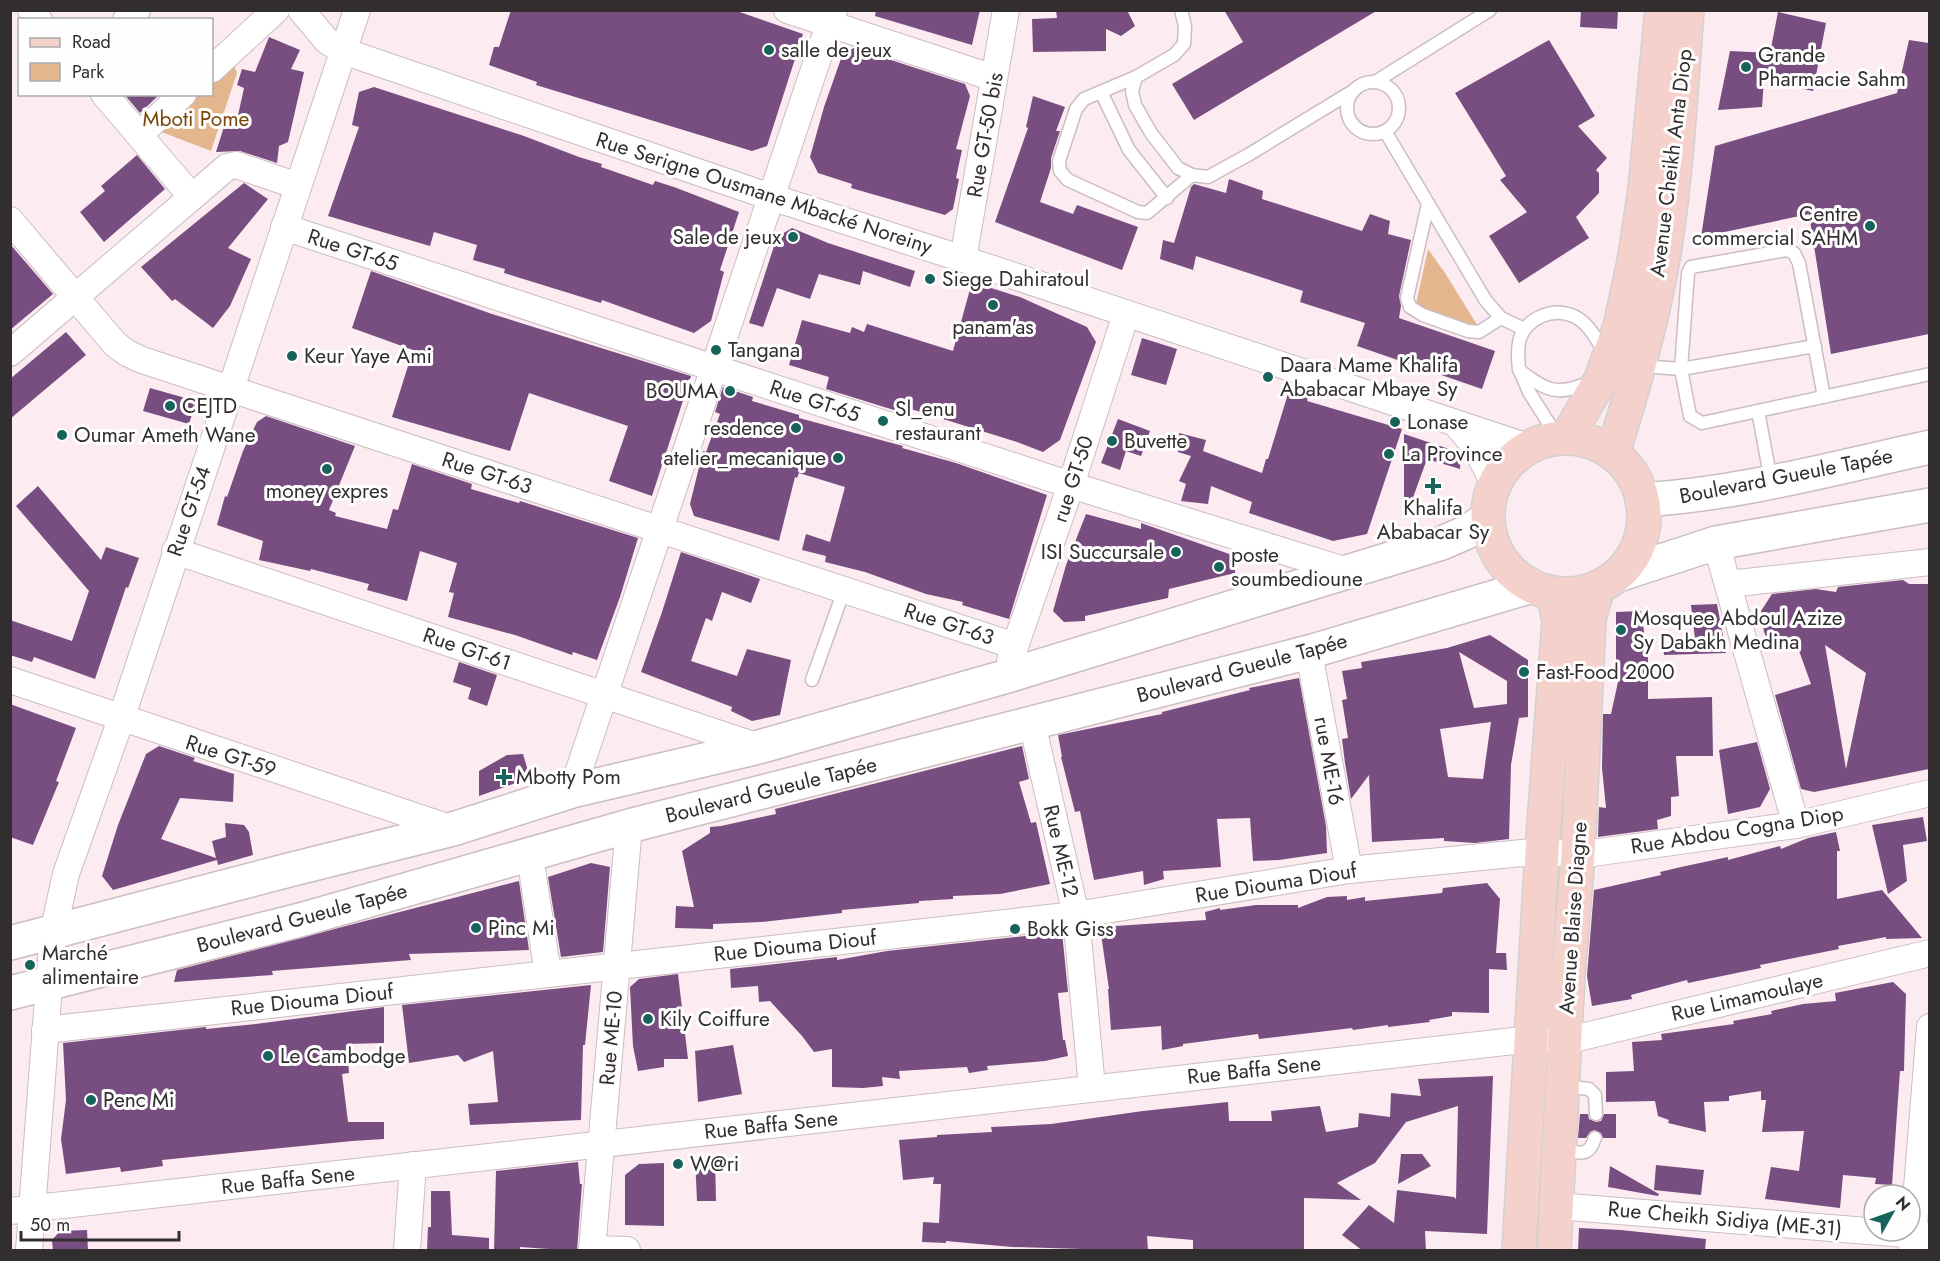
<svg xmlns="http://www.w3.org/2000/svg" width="1940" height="1261" font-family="Jost,sans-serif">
  <rect width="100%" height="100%" fill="#fcecf1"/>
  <!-- green -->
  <g fill="#e4b68e">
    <path d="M230 55 237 73 211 151 151 128 187 95 212 94V72Z"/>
    <path d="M1428 249 1445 273 1479 328 1454 325 1416 304Z"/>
  </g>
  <!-- building -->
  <g fill="#784e80" fill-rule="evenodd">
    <path d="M511 10H734L803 34 767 146 752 151 536 85 537 82 489 65 494 47H499Z"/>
    <path d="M876 10H980L972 45 875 16Z"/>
    <path d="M1056 10H1127L1135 26 1121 36 1106 29V51L1033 52 1032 19 1057 18Z"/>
    <path d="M1224 10H1378L1194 120 1172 84 1243 42Z"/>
    <path d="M1581 10H1618L1617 29 1580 27Z"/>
    <path d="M1778 12 1826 23 1813 91 1764 80 1762 107 1718 110 1730 51 1770 53Z"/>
    <path d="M269 37 300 50 291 69 304 72 288 142 279 146 277 163 240 151 216 152 227 117 237 120 244 88 237 85 242 69 255 72Z"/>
    <path d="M1549 40 1595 116 1578 126 1607 158 1596 170 1599 173V193L1576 217 1589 238 1519 283 1489 236 1527 212 1500 180 1506 176 1455 93Z"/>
    <path d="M1909 40 1929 43V334L1831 354 1809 214 1701 237 1715 146 1897 93Z"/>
    <path d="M854 48 965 84 970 96 956 149 962 150 956 178 959 179 953 209 945 215 851 188 852 184 818 173 810 157 824 107 843 53Z"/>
    <path d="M374 87 524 136 579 157 602 164 601 167 653 185 655 181 674 187 739 212 720 270 724 272 711 321 694 333 602 300 601 303 504 273 505 269 473 260 477 245 434 232 430 246 328 216 359 127 352 125 359 92Z"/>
    <path d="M124 94H160L140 113Z"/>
    <path d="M1033 96 1065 107 1056 131H1060L1051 158V168L1040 202 1073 214 1077 205 1138 227 1122 270 995 222 1028 128 1026 127Z"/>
    <path d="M137 155 165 189 104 242 80 212 105 191 101 186Z"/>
    <path d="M1229 179 1263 191 1262 199 1362 231 1370 214 1390 221 1388 234 1411 240 1399 296 1401 306 1399 318 1495 351 1482 389 1357 346 1365 323 1300 302 1303 291 1196 256 1193 270 1160 259 1163 240 1174 243 1191 187 1194 184 1226 193Z"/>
    <path d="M244 183 268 199 228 248 251 259 230 306 213 328 175 299 172 301 141 267Z"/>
    <path d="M792 228 828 243 915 271 910 287 863 271 860 285 819 274 810 299 777 288 763 327 749 323 777 237Z"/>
    <path d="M10 244 53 294 10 330Z"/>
    <path d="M371 271 492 314 691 376 652 496 609 481 628 426 529 393 510 451 392 417 413 350 352 328Z"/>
    <path d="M972 282 1020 297 1087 327 1096 342 1060 440 1043 452 1017 442 911 409 910 415 826 389 829 377 789 365 802 320 850 333 852 327 864 332 867 324 953 351Z"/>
    <path d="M66 332 86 355 10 419V379Z"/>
    <path d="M1142 338 1177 349 1166 385 1131 375Z"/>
    <path d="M1291 384 1310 390 1307 401 1402 429 1367 534 1333 541 1249 513 1252 502 1211 486 1208 504 1181 501 1186 484 1179 481 1191 456 1178 452 1179 433 1206 440 1203 451 1262 473 1266 459H1268Z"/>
    <path d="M723 387 753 397 752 401 799 415V418L903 446 902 448 956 463 1047 495 1009 619 962 605 963 602 926 594 865 572 825 562 826 556 802 550 806 534 830 542 845 487 799 473 797 478 795 477 779 541 694 516 690 504 703 451 706 452 720 414 715 412Z"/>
    <path d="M150 388 196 401 189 424 143 411Z"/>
    <path d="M266 416 355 446 329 510 336 513 335 516 387 529 393 509 398 510 412 464 472 484 471 489 519 503 520 501 638 538 620 597 597 660 573 652 572 655 515 635 448 617 454 593 449 592 457 563 420 551 407 601 367 590 369 584 311 569 310 571 259 560 263 541 217 525 225 496 227 497 243 451 257 422Z"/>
    <path d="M1118 419 1150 431 1141 456 1126 451 1120 470 1101 463Z"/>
    <path d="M1404 434 1461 453 1460 469 1427 459 1407 514H1404Z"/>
    <path d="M38 486 101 560 106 547 139 558 128 588 126 587 95 679 34 657 32 662 10 655V620L72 641 89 591 16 506Z"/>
    <path d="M1086 514 1141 529V523L1235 556V573L1169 589 1168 598 1085 616V621L1064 622 1053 611 1066 565Z"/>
    <path d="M681 552 760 579 751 603 722 592 712 621 706 618 691 661 737 676 747 649 791 660 780 715 752 721 731 711 732 707 641 672 662 612Z"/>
    <path d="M1903 580 1909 584H1929V769L1814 792 1801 789 1775 695 1811 684 1794 637 1769 643 1764 632 1761 611 1772 594 1816 589 1836 592 1838 587ZM1825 645 1866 673 1846 769Z"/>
    <path d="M1717 604 1726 653 1664 655 1663 645 1695 639 1691 605Z"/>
    <path d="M1641 611 1648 659V699L1712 697 1713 756H1676L1679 796 1671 797V816L1657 820 1658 829 1598 837 1599 807 1606 808 1602 768 1603 714H1611L1618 682H1612L1616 660V612Z"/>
    <path d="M1490 635 1528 660V717L1519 718 1511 765 1509 839 1475 843 1444 841V838L1372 842 1369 775 1351 799 1345 763 1342 739 1348 738 1342 700 1347 699 1342 671 1362 668 1361 662 1447 648ZM1459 652 1507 681V704L1474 708ZM1491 722 1483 779 1448 777 1440 729Z"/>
    <path d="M459 662 497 675 487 706 468 699 471 688 453 682Z"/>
    <path d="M1299 678 1326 826 1327 853 1279 860 1253 861 1250 818 1217 819 1221 867 1163 871 1164 879 1144 885 1143 871 1094 880 1080 811 1075 812 1061 757H1062L1058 735 1162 714V712L1250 690 1249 688Z"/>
    <path d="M10 704 76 728 56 781 59 782 33 845 10 837Z"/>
    <path d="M1757 742 1770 789 1760 807 1728 814 1719 750Z"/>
    <path d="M159 746 195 758 193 761 234 774 233 802 180 798 161 839 216 858 212 841 226 837 225 823 244 825 249 832 253 855 218 865 217 860 113 890 102 876 118 825 146 754Z"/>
    <path d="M1022 746 1029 779 1019 782 1031 823 1036 822 1050 884 1000 894 953 896V899L919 901V903L842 910V913L761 922 713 924V929L675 928 676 906 694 907 682 851 710 833V827L721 826 776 814 775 809Z"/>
    <path d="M523 754 530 778 479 796V771L507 755Z"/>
    <path d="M1923 817 1927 841 1903 845 1907 881 1888 894 1872 825Z"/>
    <path d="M1836 832 1840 851H1837V899L1882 890 1922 938 1886 939V937L1838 946 1839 949 1760 965 1761 968 1722 976 1688 983 1687 980 1631 995 1632 999 1592 1006 1587 976 1594 890 1661 875 1660 872 1681 867 1728 857V860L1780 846 1781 849 1808 838Z"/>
    <path d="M591 863 610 867 603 952 561 957 548 877Z"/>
    <path d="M519 881 529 950 409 954 411 960 272 971 273 975 174 982 177 970Z"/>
    <path d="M1487 883 1500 899 1496 953H1506L1507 970 1489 969V1013L1452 1012V1016L1429 1020 1430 1022 1388 1027V1025L1353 1030 1352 1028 1259 1039 1258 1034 1183 1044V1046L1162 1050 1161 1026 1111 1030 1108 989H1109L1100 927 1206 920 1205 912 1220 908V910L1256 905H1298V908L1327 897 1347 896V900L1365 897V901L1442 893 1443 888Z"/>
    <path d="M1062 932 1068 992 1058 993 1063 1040H1065L1068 1056 1045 1061 987 1066 988 1070 969 1073 967 1067 899 1071 900 1079 882 1077 883 1086 863 1088 832 1087V1049L814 1052 802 1036 770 1001 759 1002 758 986 731 988 730 969 837 957V960L887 951Z"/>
    <path d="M678 974 688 1059H664V1067L638 1071 633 1046 630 987 639 979Z"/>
    <path d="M1893 982 1906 994 1905 1031 1904 1071H1900L1892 1185 1875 1184 1876 1178 1843 1175 1840 1208 1765 1199 1771 1167 1799 1171 1804 1131 1762 1132 1766 1100H1761V1091L1729 1096V1101L1704 1102 1706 1132 1668 1123 1669 1120 1658 1116 1655 1101 1606 1102V1072L1634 1071 1632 1042 1662 1040 1661 1034 1734 1024 1733 1021 1772 1014 1771 1011 1803 1004 1836 1001 1835 993Z"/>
    <path d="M591 985 585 1045H583L581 1120 470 1125 468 1104 498 1102 493 1051 464 1062 458 1055 409 1063 402 1005Z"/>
    <path d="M384 1007V1043L347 1044 349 1073 342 1074 348 1122H384V1139L352 1141 162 1160 163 1166 121 1172 120 1167 66 1174 61 1139 66 1100 63 1043 206 1027V1029L256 1024Z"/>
    <path d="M733 1045 742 1094 698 1102 695 1051Z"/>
    <path d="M1493 1076 1487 1234 1425 1231 1426 1251H1363L1342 1235 1369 1205 1394 1223 1397 1190 1454 1197 1456 1199 1458 1106 1406 1122 1375 1163 1337 1183 1361 1200 1304 1198V1251H1193V1240L1147 1236 1148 1251 1012 1247 946 1241V1243L922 1242 923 1222 939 1223 941 1184H933L934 1177 903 1180 899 1140 937 1137V1135L992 1132 991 1127 1051 1124 1143 1111 1228 1102 1229 1121H1272L1271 1111 1320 1106 1326 1132 1358 1127 1359 1113 1390 1117 1391 1093 1421 1096 1418 1079Z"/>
    <path d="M1580 1114H1588L1589 1119 1596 1122 1601 1121 1604 1114H1616V1138H1603L1601 1133 1594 1130 1590 1132 1586 1138H1578Z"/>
    <path d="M1401 1154H1422L1431 1166 1398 1184Z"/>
    <path d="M715 1157 716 1201H697L695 1158Z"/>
    <path d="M578 1162 580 1184H582L577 1251 520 1247V1251H494L496 1171Z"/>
    <path d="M664 1163V1226L625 1225V1175L639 1164Z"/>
    <path d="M1656 1165 1704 1170 1701 1195 1654 1190Z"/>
    <path d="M1610 1166 1659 1194 1658 1196 1608 1187Z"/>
    <path d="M431 1191H450L452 1235 489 1238V1251H427L428 1227H431Z"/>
    <path d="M1579 1228 1621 1230 1706 1239 1705 1251H1578Z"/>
    <path d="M87 1230 88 1251H53L52 1240 60 1231Z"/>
  </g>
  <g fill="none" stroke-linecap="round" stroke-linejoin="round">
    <!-- lane casing -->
    <g stroke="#ccbdc2" stroke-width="15">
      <g id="lane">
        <path d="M1181 10 1185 26 1184 44 1174 55 1136 77 1132 91 1135 105 1151 133 1178 168 1192 175 1208 177 1248 155 1353 91"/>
        <path d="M1136 77 1084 99 1076 109 1059 161 1060 171 1068 180 1138 212 1147 213 1192 175"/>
        <path d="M1375 82 1490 10"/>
        <circle cx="1373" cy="108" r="26"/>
        <path d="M1101 92 1129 150 1167 198"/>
        <path d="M1385 131 1486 301 1501 318 1524 329"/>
        <path d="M1428 204 1407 298 1410 307 1423 315 1468 331 1479 332 1501 318"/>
        <path d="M1815 346 1681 369 1688 273 1691 267 1786 250 1794 253 1799 263 1824 397"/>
        <path d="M1642 366 1681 369 1690 416 1702 423 1930 374"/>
        <path d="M1520 371 1529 392 1558 438"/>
        <path d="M1591 382C1557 396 1548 392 1519 370 1518 359 1517 348 1520 338 1527 318 1552 308 1571 315 1587 320 1597 340 1605 353"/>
        <path d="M1758 411 1771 481"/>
        <path d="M812 680 844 590"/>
        <path d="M1564 1086 1589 1089 1595 1095 1596 1114"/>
        <path d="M1560 1150C1579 1152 1588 1159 1595 1138"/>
      </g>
    </g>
    <!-- street casing -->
    <g stroke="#ccbdc2" stroke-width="28">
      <g id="street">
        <path d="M31 10 39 20"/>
        <path d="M301 10 327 41 343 51 771 197 963 259 1528 447"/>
        <path d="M787 10 994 78"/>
        <path d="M126 20 137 10"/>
        <path d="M212 69 276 10"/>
        <path d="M104 94 192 197"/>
        <path d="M139 135 183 94"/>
        <path d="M10 220 115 344 127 353 142 360 1015 646"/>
        <path d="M284 227 1071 485 1347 571"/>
        <path d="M963 259 1006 10"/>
        <path d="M10 353 227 167 236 165 298 186"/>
        <path d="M1457 425 1474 445 1494 483"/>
        <path d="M1716 543 1796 825"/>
        <path d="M175 551 759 747"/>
        <path d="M1728 584 1930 562"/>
        <path d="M1309 652 1349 870"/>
        <path d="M1010 661 1071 485 1126 314"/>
        <path d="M10 680 453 829"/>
        <path d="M1032 723 1076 915 1092 1088"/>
        <path d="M572 791 834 10"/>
        <path d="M530 856 548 974"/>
        <path d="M45 1030 1076 915 1349 870 1542 851 1578 855 1796 825 1930 793"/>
        <path d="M1557 1206 1930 1236"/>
        <path d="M10 1211 1532 1039 1565 1041 1930 953"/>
        <path d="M593 1249 627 1250"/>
        <path d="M29 1250 53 933 66 874 121 719 357 10"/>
        <path d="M407 1250 413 1165"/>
        <path d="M592 1250 629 826"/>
        <path d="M1912 1250 1930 1027"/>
      </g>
    </g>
    <!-- secondary casing -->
    <g stroke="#ccbdc2" stroke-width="36">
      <g id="secondary">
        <path d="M1642 500C1740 494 1834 468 1930 447"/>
        <path d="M1618 575 1716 543 1930 505"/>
        <path d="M10 943 289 870 453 829 572 791 759 747 1004 677 1442 543 1467 532 1488 518"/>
        <path d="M10 993 300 920 629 826 1309 652 1532 586"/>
      </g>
    </g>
    <!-- primary casing -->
    <g stroke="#d2d1d1" stroke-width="36">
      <g id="primary">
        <path d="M1567 437 1601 379 1620 327 1634 262 1645 190 1662 10"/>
        <circle cx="1566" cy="516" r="78"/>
        <path d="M1613 453C1634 385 1654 317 1665 246 1677 168 1681 89 1687 10"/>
        <path d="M1519 1250 1542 851 1559 621 1553 593"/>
        <path d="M1554 1250 1568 975 1578 855 1589 618 1598 587"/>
      </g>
    </g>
    <!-- lane -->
    <use href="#lane" stroke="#fff" stroke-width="12"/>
    <!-- street -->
    <use href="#street" stroke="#fff" stroke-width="26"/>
    <!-- secondary -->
    <use href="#secondary" stroke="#fff" stroke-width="33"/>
    <!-- primary -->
    <use href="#primary" stroke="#f5d1cb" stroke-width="33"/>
  </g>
  <!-- markers -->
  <g fill="#17635c" stroke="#fefefe" stroke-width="2">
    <circle cx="769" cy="50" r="6"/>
    <circle cx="1746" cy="67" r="6"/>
    <circle cx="1870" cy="226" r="6"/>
    <circle cx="793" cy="237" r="6"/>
    <circle cx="930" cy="279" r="6"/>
    <circle cx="993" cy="305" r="6"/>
    <circle cx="716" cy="350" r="6"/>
    <circle cx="292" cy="356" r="6"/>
    <circle cx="1268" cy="377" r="6"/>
    <circle cx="730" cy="391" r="6"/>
    <circle cx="170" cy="406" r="6"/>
    <circle cx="883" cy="421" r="6"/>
    <circle cx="1395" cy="422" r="6"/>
    <circle cx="796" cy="428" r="6"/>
    <circle cx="62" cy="435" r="6"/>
    <circle cx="1112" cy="441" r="6"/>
    <circle cx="1389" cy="454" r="6"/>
    <circle cx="838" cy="458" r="6"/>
    <circle cx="327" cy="469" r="6"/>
    <path d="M1430 477h6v6h6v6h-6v6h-6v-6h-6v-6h6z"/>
    <circle cx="1176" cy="552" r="6"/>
    <circle cx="1219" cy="567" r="6"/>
    <circle cx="1621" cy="630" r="6"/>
    <circle cx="1524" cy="672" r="6"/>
    <path d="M501 768h6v6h6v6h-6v6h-6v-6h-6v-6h6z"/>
    <circle cx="476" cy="928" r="6"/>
    <circle cx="1015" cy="929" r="6"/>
    <circle cx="30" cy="965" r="6"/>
    <circle cx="648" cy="1019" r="6"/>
    <circle cx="268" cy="1056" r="6"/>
    <circle cx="91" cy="1100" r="6"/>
    <circle cx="678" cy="1164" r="6"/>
  </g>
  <g text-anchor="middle" stroke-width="6" stroke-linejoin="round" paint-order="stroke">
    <!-- poi labels -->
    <g font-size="21" fill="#322d2f" stroke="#fefefe" text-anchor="start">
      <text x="781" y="57">salle de jeux</text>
      <text x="1758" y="62">Grande<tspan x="1758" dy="24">Pharmacie Sahm</tspan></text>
      <text x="1858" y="221" text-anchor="end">Centre<tspan x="1858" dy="24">commercial SAHM</tspan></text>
      <text x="781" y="244" text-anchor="end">Sale de jeux</text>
      <text x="942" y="286">Siege Dahiratoul</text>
      <text x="993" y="334" text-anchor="middle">panam'as</text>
      <text x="728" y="357">Tangana</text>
      <text x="304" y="363">Keur Yaye Ami</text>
      <text x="1280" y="372">Daara Mame Khalifa<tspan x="1280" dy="24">Ababacar Mbaye Sy</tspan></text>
      <text x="718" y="398" text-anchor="end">BOUMA</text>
      <text x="182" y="413">CEJTD</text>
      <text x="895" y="416">Sl_enu<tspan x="895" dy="24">restaurant</tspan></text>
      <text x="1407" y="429">Lonase</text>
      <text x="784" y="435" text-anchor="end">resdence</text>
      <text x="74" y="442">Oumar Ameth Wane</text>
      <text x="1124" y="448">Buvette</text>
      <text x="1401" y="461">La Province</text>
      <text x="826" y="465" text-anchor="end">atelier_mecanique</text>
      <text x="327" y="498" text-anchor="middle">money expres</text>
      <text x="1433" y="515" text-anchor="middle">Khalifa<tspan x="1433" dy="24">Ababacar Sy</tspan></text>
      <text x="1164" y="559" text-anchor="end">ISI Succursale</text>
      <text x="1231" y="562">poste<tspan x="1231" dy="24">soumbedioune</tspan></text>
      <text x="1633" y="625">Mosquee Abdoul Azize<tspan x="1633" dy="24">Sy Dabakh Medina</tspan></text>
      <text x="1536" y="679">Fast-Food 2000</text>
      <text x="516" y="784">Mbotty Pom</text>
      <text x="488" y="935">Pinc Mi</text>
      <text x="1027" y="936">Bokk Giss</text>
      <text x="42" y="960">Marché<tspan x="42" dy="24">alimentaire</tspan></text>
      <text x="660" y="1026">Kily Coiffure</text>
      <text x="280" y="1063">Le Cambodge</text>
      <text x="103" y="1107">Penc Mi</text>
      <text x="690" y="1171">W@ri</text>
    </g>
    <!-- park labels -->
    <g font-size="21" fill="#794608" stroke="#fefefe">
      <text x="196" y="126">Mboti Pome</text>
    </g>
    <!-- street labels -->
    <g font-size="21" fill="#322d2f" stroke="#fefefe">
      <text transform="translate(985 135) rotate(-80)" y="7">Rue GT-50 bis</text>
      <text transform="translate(1671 163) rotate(-83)" y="7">Avenue Cheikh Anta Diop</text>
      <text transform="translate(764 193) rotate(18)" y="7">Rue Serigne Ousmane Mbacké Noreiny</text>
      <text transform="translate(353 250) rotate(18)" y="7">Rue GT-65</text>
      <text transform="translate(815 401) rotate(18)" y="7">Rue GT-65</text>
      <text transform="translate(487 473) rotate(18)" y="7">Rue GT-63</text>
      <text transform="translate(1786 476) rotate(-11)" y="7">Boulevard Gueule Tapée</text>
      <text transform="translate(1073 479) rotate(-72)" y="7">rue GT-50</text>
      <text transform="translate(189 511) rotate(-71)" y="7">Rue GT-54</text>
      <text transform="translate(949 624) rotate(18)" y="7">Rue GT-63</text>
      <text transform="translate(467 649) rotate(19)" y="7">Rue GT-61</text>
      <text transform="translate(1242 668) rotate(-15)" y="7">Boulevard Gueule Tapée</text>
      <text transform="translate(231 756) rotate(18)" y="7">Rue GT-59</text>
      <text transform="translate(1329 761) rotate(80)" y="7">rue ME-16</text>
      <text transform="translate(771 790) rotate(-14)" y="7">Boulevard Gueule Tapée</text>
      <text transform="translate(1737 830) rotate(-9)" y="7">Rue Abdou Cogna Diop</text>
      <text transform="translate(1061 851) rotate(77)" y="7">Rue ME-12</text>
      <text transform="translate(1276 883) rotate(-9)" y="7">Rue Diouma Diouf</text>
      <text transform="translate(302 918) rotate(-15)" y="7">Boulevard Gueule Tapée</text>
      <text transform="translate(1573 918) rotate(-86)" y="7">Avenue Blaise Diagne</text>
      <text transform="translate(795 946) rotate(-6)" y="7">Rue Diouma Diouf</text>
      <text transform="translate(1747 997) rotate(-13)" y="7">Rue Limamoulaye</text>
      <text transform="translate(312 1000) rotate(-6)" y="7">Rue Diouma Diouf</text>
      <text transform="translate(611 1038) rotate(-85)" y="7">Rue ME-10</text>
      <text transform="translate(1254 1070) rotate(-6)" y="7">Rue Baffa Sene</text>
      <text transform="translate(771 1125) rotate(-6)" y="7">Rue Baffa Sene</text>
      <text transform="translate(288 1180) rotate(-6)" y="7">Rue Baffa Sene</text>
      <text transform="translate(1725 1219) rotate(5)" y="7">Rue Cheikh Sidiya (ME-31)</text>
    </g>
  </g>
  <!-- border -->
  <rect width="1940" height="1261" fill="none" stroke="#322d2f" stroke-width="24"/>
  <!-- legend -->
  <rect x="18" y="18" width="195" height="78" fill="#fefefe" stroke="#acaaab" stroke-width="1.5"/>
  <rect x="30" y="38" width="30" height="9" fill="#f5d1cb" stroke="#acaaab" stroke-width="1.5"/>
  <text x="72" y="48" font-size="18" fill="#322d2f">Road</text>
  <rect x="30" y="63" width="30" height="18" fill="#e4b68e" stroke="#acaaab" stroke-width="1.5"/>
  <text x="72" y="78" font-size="18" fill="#322d2f">Park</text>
  <!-- north arrow -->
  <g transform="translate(1892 1213) rotate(50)"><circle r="28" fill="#fefefe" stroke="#acaaab" stroke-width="1.5"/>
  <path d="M0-4.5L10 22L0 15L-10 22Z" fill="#17635c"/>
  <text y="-9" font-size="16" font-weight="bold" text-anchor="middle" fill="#322d2f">N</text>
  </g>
  <!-- scale -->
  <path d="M21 1231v9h158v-9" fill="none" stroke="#322d2f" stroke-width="3"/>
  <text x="30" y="1231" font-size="18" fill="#322d2f" stroke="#fefefe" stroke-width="4.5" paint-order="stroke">50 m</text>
</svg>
